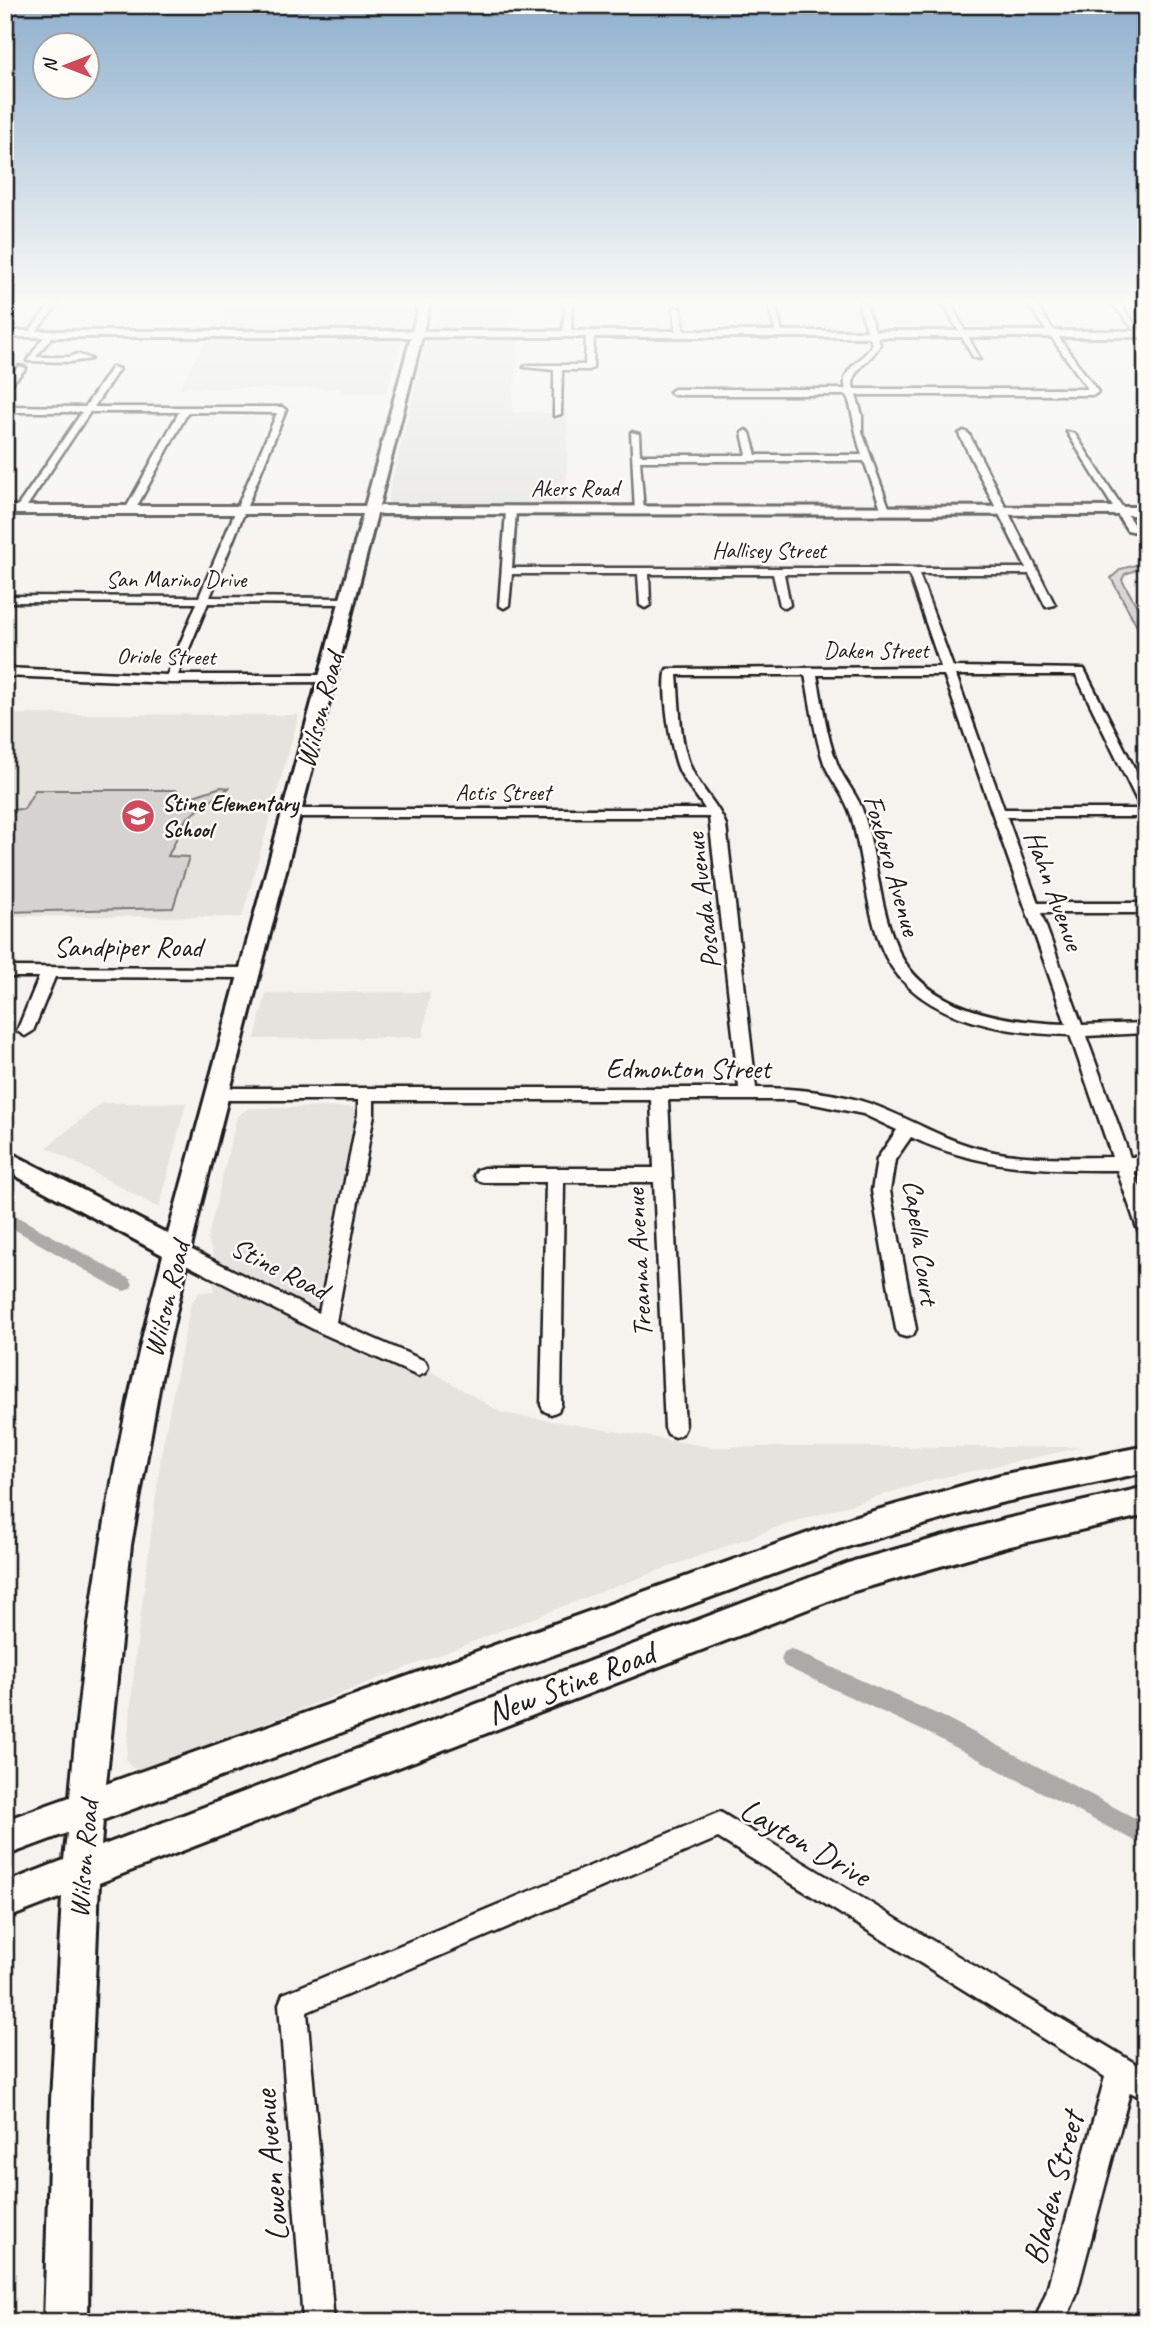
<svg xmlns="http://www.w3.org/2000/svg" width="1151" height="2327" font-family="Caveat,sans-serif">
  <rect width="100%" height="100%" fill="#f4f3ee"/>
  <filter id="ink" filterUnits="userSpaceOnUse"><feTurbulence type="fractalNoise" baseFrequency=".0143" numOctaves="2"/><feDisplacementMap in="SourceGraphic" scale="14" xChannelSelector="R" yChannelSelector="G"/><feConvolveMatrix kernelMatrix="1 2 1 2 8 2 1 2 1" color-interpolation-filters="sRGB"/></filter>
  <g filter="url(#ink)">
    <!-- built -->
    <g fill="#e4e3de">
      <path d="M228 303H414L406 330 401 332 399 339 403 341 386 392H341V388H179Z"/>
      <path d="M436 303H514L510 333 429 331Z"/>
      <path d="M433 337H519L512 412 568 413 566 504 396 506 387 501 427 339Z"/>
      <path d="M5 714 299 715 242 917 5 916Z"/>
      <path d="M430 992 423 1037 255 1039 266 993Z"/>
      <path d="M102 1103H186L159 1208 47 1147Z"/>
      <path d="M370 1107 332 1313 502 1413 712 1447H1082L931 1480 781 1526 592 1595 145 1770 132 1768 126 1759 135 1660 162 1448 191 1303 200 1292 214 1291 212 1250 207 1241 237 1116 249 1108Z"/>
    </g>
    <!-- green -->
    <g fill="#d4d3cf" stroke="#787876" stroke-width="2">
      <path d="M1146 562V566L1125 574 1122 580 1146 622V643L1111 578 1121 569Z"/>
      <path d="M221 787 229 788 186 819 168 856 189 857 173 908 5 912V810L24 809 35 790H176L184 799Z"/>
    </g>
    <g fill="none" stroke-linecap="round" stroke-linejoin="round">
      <!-- canal -->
      <g fill="#abaaa6" fill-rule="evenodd">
        <path d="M5 1210 130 1279 133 1284 130 1289 124 1291 118 1289 5 1224Z"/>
        <path d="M791 1649 948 1719 1146 1824V1847L932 1735 784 1666 781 1659 784 1652Z"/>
      </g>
      <!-- street casing -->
      <g stroke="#1c1c1c" stroke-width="5">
        <g id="street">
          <path d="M51 303H59L32 336H26Z"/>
          <path d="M565 303H572L571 334 567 336 563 334Z"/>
          <path d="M768 303H775L783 336 776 334Z"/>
          <path d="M858 303H865L880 344C873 361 848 370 854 389H1088L1027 303H1034L1098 392 1094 395H856L862 415V432L891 513 882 511 864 461H640L644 511 635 513 631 432 639 434 640 455H747L742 433 746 430 750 433 756 455H862C855 435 854 415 847 395H674L670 392 674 389H846C839 368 865 361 872 344Z"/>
          <path d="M943 303H950L980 359 973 357Z"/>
          <path d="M1112 303H1119L1145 336H1139Z"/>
          <path d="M674 307 681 309 684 334 680 336 676 334Z"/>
          <path d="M47 332 54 334 36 357H70L77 354 91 359 70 362 27 361Z"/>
          <path d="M590 332 594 334 593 368 589 370H562L561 414 554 416V370L524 367 528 365H585L586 334Z"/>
          <path d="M19 366 26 368 5 391V383Z"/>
          <path d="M112 367 119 369 94 407H282L286 410 210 597 347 598 352 601 347 604 208 603 178 675H327L331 676V682L171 683 5 676V668L167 675 197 603 5 602V596L199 597 277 413 188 412 135 510 130 513 125 510 179 412H90L23 512H17L15 510 82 412H5V406L85 407Z"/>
          <path d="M964 431 969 434 1055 605 1046 607 1029 574H919L953 667 1084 669 1146 791V809L1139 805 1076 675H956L1004 809H1146V817H1007L1038 903H1146V913H1041L1082 1025 1146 1023V1033L1086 1036 1130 1157H1146V1171H1134L1146 1202V1235L1140 1233 1137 1228 1117 1170C1043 1170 979 1169 911 1137L895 1160 890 1191 916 1329 913 1335 906 1337 899 1335 896 1329 872 1191 877 1159 897 1130 863 1114 794 1100H668L685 1428 682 1434 675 1437 668 1434 665 1428 654 1182H564L561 1405 558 1411 551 1414 544 1411 541 1405 546 1182H483L477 1180 474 1175 477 1170 483 1168H654L651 1100H374V1114L336 1322 425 1361 428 1367 425 1373 418 1376 319 1332 170 1256 168 1251 170 1246H184L319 1313 358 1114V1100H218L210 1094 218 1088H739L709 817H292L285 813 292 809H705C697 796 687 785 680 772 671 754 661 687 667 669L941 667 909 574H784L790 605 785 608 780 605 773 574H649L650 605 645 608 640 605 638 574H512L509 605 504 608 499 605 506 511 511 508 516 511 512 568H1026L959 434ZM677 675H805C811 704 814 734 824 763 831 781 845 796 851 815 863 857 865 902 880 944 908 1019 1000 1033 1070 1035L1112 1157C1070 1157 1026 1160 985 1150 944 1141 910 1118 871 1104 835 1092 794 1088 756 1088L726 825C718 804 700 789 691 768 679 740 680 705 677 675ZM817 675H944L1066 1024C1005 1022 921 1010 896 945 879 904 877 858 864 815 859 796 844 782 837 763 826 735 823 704 817 675Z"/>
          <path d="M1067 432 1075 434 1137 530 1136 532 1127 530Z"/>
          <path d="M5 967 250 968 258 973 250 978 55 977 33 1031 25 1036 17 1031 39 977H5Z"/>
          <path d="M720 1812 1146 2070V2100L1130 2092 1076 2296 1065 2322H1034L1046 2293 1105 2077 718 1838 307 2012 334 2322H303L279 2004 283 1994Z"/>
        </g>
      </g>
      <!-- secondary casing -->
      <g stroke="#1c1c1c" stroke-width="6">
        <path id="secondary" d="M420 303H430L423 331H1146V337H422L379 506 1146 507V515L377 514 201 1204 161 1378 131 1545 106 1784 853 1517 1000 1475 1146 1446V1472L1000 1503 853 1545 103 1820 101 1846 854 1561 1006 1519 1146 1487V1515L1006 1547 854 1591 99 1883 90 2100 88 2322H44L51 2100 62 1897 5 1919V1883L64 1860 67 1833 5 1856V1820L70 1797C85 1614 116 1433 163 1255L5 1170V1150L168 1234 363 514H5V506H365L411 337H5V331H412Z"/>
      </g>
      <!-- street -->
      <use href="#street" fill="#fdfcf7" fill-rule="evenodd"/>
      <!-- secondary -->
      <use href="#secondary" fill="#fdfcf7" fill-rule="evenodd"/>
    </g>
  </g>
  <!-- sky -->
  <linearGradient id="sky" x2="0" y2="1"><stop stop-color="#8fb0ce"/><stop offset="0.48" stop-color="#fafaf7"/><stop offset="1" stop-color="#fafaf7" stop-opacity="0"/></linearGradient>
  <rect width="1151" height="628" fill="url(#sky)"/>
  <!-- icons -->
  <defs>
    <g id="school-disc" transform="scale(1.75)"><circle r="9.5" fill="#d1495b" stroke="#fdfcf7"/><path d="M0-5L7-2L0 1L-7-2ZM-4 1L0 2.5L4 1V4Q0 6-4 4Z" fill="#fff"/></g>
  </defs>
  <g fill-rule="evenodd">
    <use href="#school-disc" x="138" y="816"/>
  </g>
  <g text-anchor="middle" stroke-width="5" stroke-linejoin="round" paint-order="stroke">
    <!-- far-street labels -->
    <g font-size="23" fill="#1c1c1c" stroke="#fdfcf7">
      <text x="575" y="496">Akers Road</text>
      <text x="769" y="558">Hallisey Street</text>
      <text x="176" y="587">San Marino Drive</text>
      <text x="876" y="658">Daken Street</text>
      <text transform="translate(166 656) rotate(1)" y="8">Oriole Street</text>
      <text x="503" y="800">Actis Street</text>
    </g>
    <!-- far-poi labels -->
    <g font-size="23" font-weight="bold" fill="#1c1c1c" stroke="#fdfcf7" text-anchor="start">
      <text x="162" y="811">Stine Elementary<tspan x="162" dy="26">School</tspan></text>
    </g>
    <!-- street labels -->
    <g font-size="28" fill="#1c1c1c" stroke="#fdfcf7">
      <text transform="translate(319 710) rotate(-75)" y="10">Wilson Road</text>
      <text transform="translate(893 865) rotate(74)" y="10">Foxboro Avenue</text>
      <text transform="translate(1055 890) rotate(70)" y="10">Hahn Avenue</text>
      <text transform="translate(702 901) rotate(-97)" y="10">Posada Avenue</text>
      <text x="128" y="956">Sandpiper Road</text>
      <text x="688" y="1078">Edmonton Street</text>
      <text transform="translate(922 1242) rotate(82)" y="10">Capella Court</text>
      <text transform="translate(638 1263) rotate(-93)" y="10">Treanna Avenue</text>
      <text transform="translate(280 1268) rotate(27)" y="10">Stine Road</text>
      <text transform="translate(166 1299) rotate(-76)" y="10">Wilson Road</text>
      <text transform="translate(83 1859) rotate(-85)" y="10">Wilson Road</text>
    </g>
    <!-- near-street labels -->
    <g font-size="33" fill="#1c1c1c" stroke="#fdfcf7">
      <text transform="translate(570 1682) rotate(-21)" y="12">New Stine Road</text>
      <text transform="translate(806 1841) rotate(30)" y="12">Layton Drive</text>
      <text transform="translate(270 2166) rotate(-95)" y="12">Lowen Avenue</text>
      <text transform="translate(1052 2188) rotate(-75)" y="12">Bladen Street</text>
    </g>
  </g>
  <!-- margin -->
  <rect width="1151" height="2327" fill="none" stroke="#fdfcf7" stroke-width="28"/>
  <rect x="14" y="14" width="1123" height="2299" fill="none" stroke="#1c1c1c" stroke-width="2.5" filter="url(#ink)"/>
  <!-- north arrow -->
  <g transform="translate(66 66) rotate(270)"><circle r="33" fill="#fdfcf7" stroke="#a3a29f" stroke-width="2"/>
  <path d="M0-5L12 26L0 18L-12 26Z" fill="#d1495b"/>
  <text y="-10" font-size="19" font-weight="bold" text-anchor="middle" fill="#1c1c1c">N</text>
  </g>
</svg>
